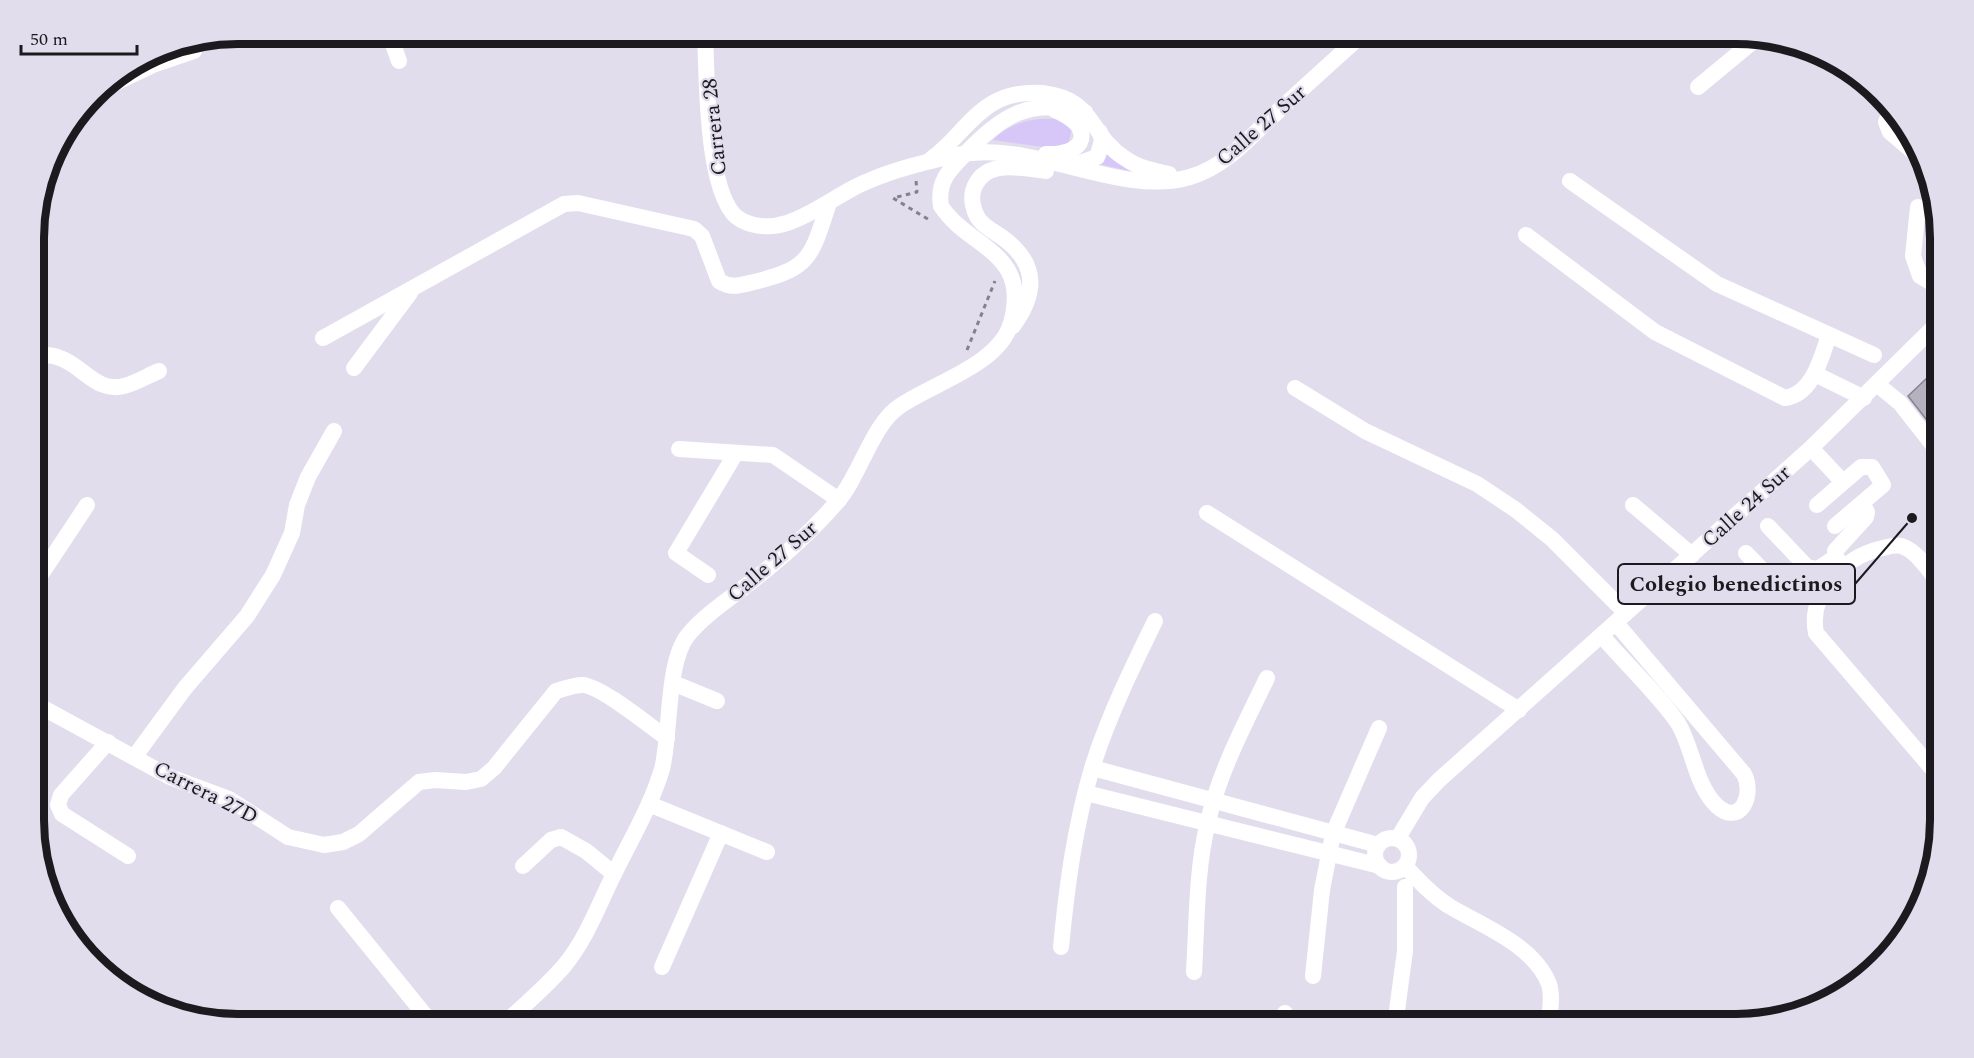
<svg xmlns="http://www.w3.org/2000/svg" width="1974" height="1058" font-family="Spectral,serif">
  <rect width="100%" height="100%" fill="#e2ddec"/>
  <!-- green -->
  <g fill="#d7c7f9">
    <path d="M1055 119 1072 129 1068 145 1058 149 993 140C1009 123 1033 117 1055 119Z"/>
    <path d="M1109 151 1134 172 1099 164 1106 158Z"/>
  </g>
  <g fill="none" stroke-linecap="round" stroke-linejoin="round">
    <!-- stream -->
    <path stroke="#8a77b0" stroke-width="4.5" d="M1787 1012 1873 965"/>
  </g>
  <!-- building -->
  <path fill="#b5b1be" stroke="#86828f" stroke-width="1.5" d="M1929 376 1940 388V437L1908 396Z"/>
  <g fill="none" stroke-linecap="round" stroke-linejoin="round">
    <!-- path -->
    <g stroke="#84818b" stroke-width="3" stroke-dasharray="4.5 4.5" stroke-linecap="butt">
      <path d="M916 181 917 192 893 198 931 221"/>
      <path d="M967 350 995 281"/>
    </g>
    <!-- minor -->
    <g stroke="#fff" stroke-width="16">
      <path d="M389 33 399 61"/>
      <path d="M705 33C707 72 705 201 741 220 785 243 828 197 866 182 895 169 926 162 957 155 1033 139 1120 198 1190 177 1225 167 1250 137 1276 113 1305 86 1334 60 1364 33"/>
      <path d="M1698 87 1757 38"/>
      <path d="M96 92 153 65 194 51"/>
      <path d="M1891 110 1886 122 1890 132 1918 156"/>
      <path d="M1046 154C1088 156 1095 126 1055 110"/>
      <path d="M931 159C954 143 969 117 993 103 1008 94 1026 92 1042 93 1097 99 1088 136 1126 159 1139 168 1154 171 1169 174"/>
      <path d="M1074 165 1097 157 1102 141 1100 132"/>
      <path d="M1570 181 1717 284 1874 355"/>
      <path d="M1918 207 1913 256 1920 276 1940 288"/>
      <path d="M1526 235 1655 332 1785 398C1813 394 1821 358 1829 335"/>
      <path d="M1013 326C1035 296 1039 267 1007 241 998 233 984 228 978 218 973 210 971 199 973 191 983 158 1020 168 1046 171"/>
      <path d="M323 338 564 204 578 203 694 229 702 236 719 281C731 289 741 285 754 282 812 268 811 256 829 203"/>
      <path d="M34 356C78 348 88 395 124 386 136 383 147 376 159 371"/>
      <path d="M354 368 410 293"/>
      <path d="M1815 374 1864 398"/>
      <path d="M1878 385 1900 403 1940 454"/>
      <path d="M1295 388 1365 431 1477 484 1516 510 1552 539 1626 613"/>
      <path d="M1811 448 1842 481"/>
      <path d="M679 449 773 455 839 500"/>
      <path d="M1633 505 1692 555"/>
      <path d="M1817 505 1861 467H1872L1883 485 1835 526"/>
      <path d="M1207 513 1519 710"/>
      <path d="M1768 526 1807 567 1818 569 1836 557"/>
      <path d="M1746 553C1774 582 1781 597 1818 569"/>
      <path d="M1842 566 1836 557 1835 551 1866 517 1867 512 1863 505"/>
      <path d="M708 575 676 553 736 453"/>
      <path d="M34 585 87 505"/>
      <path d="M1940 585C1931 573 1919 554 1906 548 1897 543 1888 547 1879 549 1843 558 1808 594 1816 633L1941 779"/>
      <path d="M1602 636C1624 662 1660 696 1678 723 1693 748 1695 785 1717 806 1740 827 1755 795 1744 774L1616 623"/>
      <path d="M673 683 717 701"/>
      <path d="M34 703 170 777 229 799 288 837 324 845 343 842 359 834 419 782 435 780 466 782 481 779 494 768 556 691C565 689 575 684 584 685 605 689 648 725 667 738"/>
      <path d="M108 742 61 795 58 805 62 814 128 856"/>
      <path d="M135 756 185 688 247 616 273 575 292 533 297 505 308 477 334 431"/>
      <path d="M1093 768 1378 845"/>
      <path d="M1086 793 1380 866"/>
      <path d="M649 804 767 852"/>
      <path d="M1398 838 1422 798 1439 780 1811 448 1940 321"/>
      <circle cx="1392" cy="855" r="17"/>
      <path d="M523 866 551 840 561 837 586 851 614 874"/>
      <path d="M1405 866C1418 880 1432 895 1449 906 1482 926 1533 944 1549 984 1553 996 1550 1012 1548 1025"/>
      <path d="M338 908 433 1025"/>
      <path d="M1061 947C1067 885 1075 824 1093 765 1109 715 1132 668 1155 621"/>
      <path d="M662 967 721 833"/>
      <path d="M1194 972C1197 922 1196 870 1208 822 1219 772 1245 724 1267 678"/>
      <path d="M1313 976 1322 890 1333 834 1379 728"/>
      <path d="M503 1025C523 1006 546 987 564 966 587 938 598 906 614 874 631 839 651 806 662 769 671 734 666 662 688 635 706 613 734 596 756 578 785 555 813 530 837 502 860 476 872 424 900 406 933 383 999 365 1011 323 1031 251 969 249 941 206 937 182 949 170 965 154 1003 115 1028 98 1085 112"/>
      <path d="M1278 1025 1285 1013"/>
      <path d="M1395 1025 1405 951V887"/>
    </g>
  </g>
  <g text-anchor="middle" stroke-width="4.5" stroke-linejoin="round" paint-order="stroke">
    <!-- street labels -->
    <g font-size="21" fill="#1c1a1f" stroke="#e2ddec">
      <text transform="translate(1261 125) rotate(-41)" y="7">Calle 27 Sur</text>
      <text transform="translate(714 127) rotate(-96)" y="7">Carrera 28</text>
      <text transform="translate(1746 506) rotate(-42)" y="7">Calle 24 Sur</text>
      <text transform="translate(772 561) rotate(-41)" y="7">Calle 27 Sur</text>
      <text transform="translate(206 792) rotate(27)" y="7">Carrera 27D</text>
    </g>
  </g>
  <!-- crop -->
  <path d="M0 0H1974V1058H0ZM238 44H1736A194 194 0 0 1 1930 238V820A194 194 0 0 1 1736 1014H238A194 194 0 0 1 44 820V238A194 194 0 0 1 238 44Z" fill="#e2ddec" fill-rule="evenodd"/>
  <path fill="none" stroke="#1c1a1f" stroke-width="8" d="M238 44H1736A194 194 0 0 1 1930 238V820A194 194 0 0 1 1736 1014H238A194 194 0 0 1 44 820V238A194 194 0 0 1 238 44Z"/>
  <!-- callouts -->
  <path fill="none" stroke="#1c1a1f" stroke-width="2" d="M1912 518L1855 584"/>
  <circle fill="#1c1a1f" stroke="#e2ddec" stroke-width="2" cx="1912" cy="518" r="6"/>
  <rect fill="#e2ddec" stroke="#1c1a1f" stroke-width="2" x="1618" y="564" width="237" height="40" rx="6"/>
  <g font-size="22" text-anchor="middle" font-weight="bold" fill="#1c1a1f">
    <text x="1736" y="591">Colegio benedictinos</text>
  </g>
  <!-- scale -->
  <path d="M21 45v9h116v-9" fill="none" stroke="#1c1a1f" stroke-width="3"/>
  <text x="30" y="45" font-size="18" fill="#1c1a1f" stroke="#e2ddec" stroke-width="4.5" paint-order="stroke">50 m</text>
</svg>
